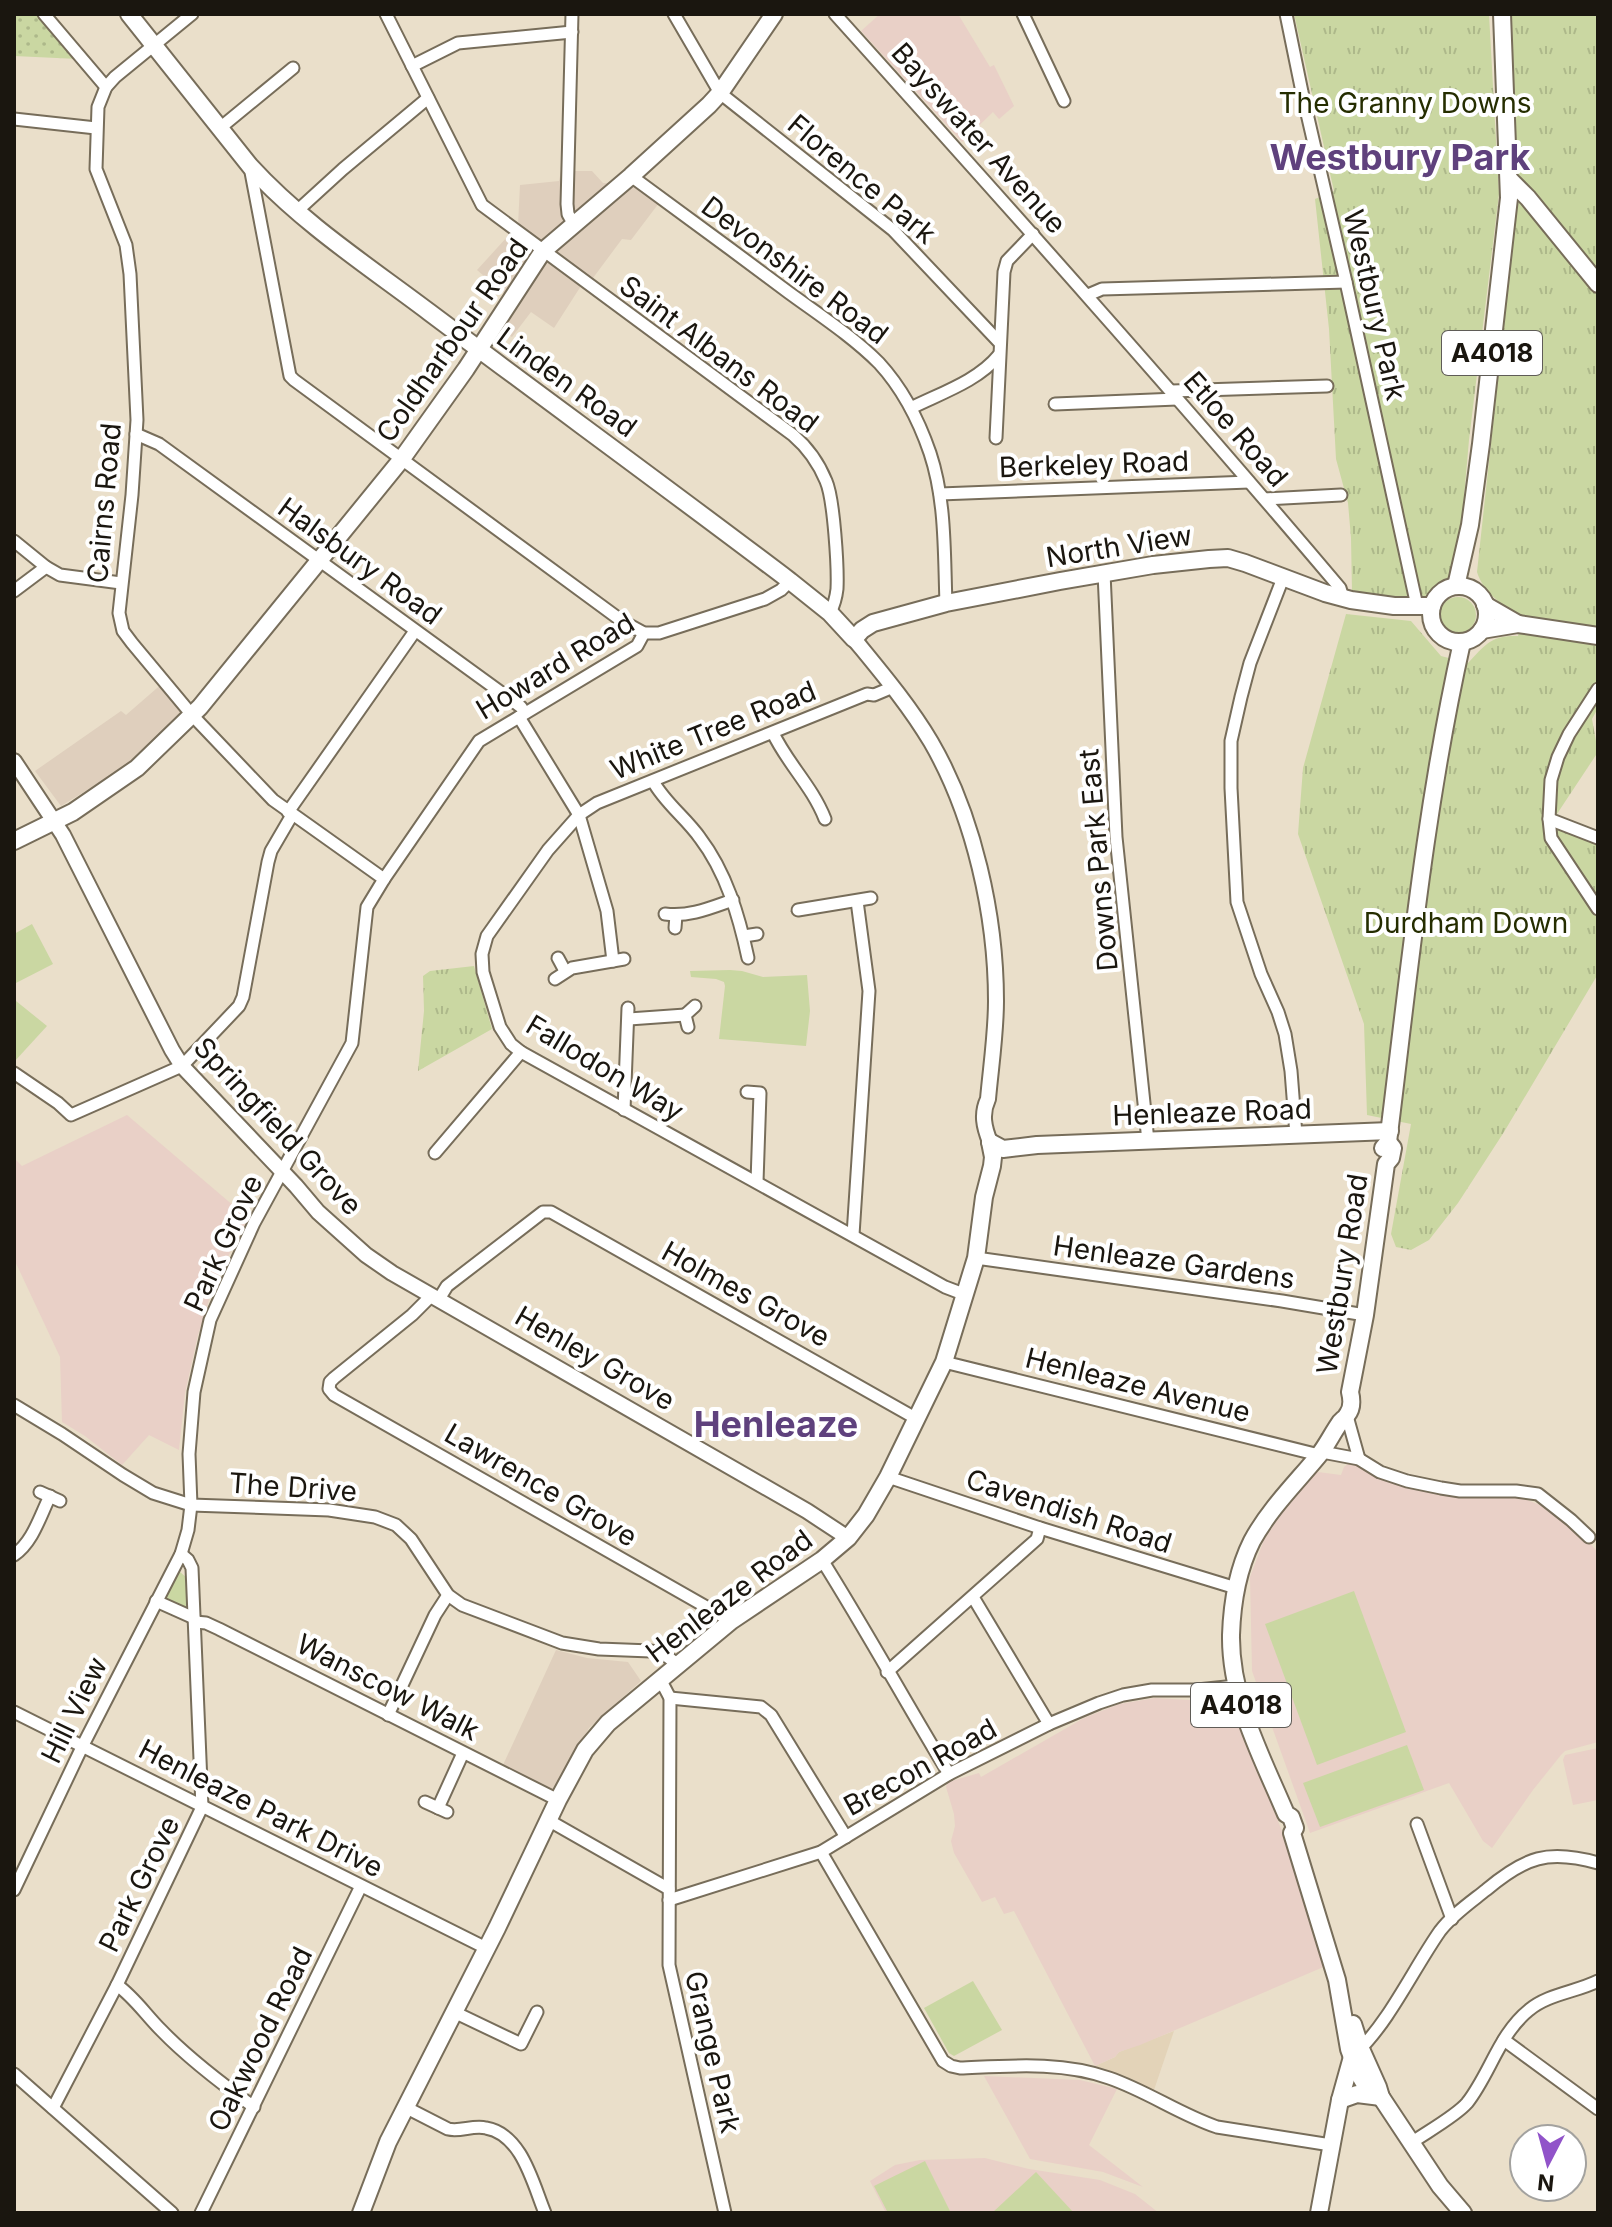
<svg xmlns="http://www.w3.org/2000/svg" width="1612" height="2227" font-family="Inter,sans-serif">
  <defs>
    <pattern id="park-tufts" width="24" height="20" patternUnits="userSpaceOnUse" patternTransform="scale(2)"><rect width="24" height="20" fill="#cad7a2"/><path d="M3 7l-1-3M5 7V3M7 7l1-3M15 17l-1-3M17 17v-4M19 17l1-3" fill="none" stroke="#adb88a"/></pattern>
    <pattern id="garden-dots" width="8" height="8" patternUnits="userSpaceOnUse" patternTransform="scale(2)"><rect width="8" height="8" fill="#cad7a2"/><path d="M2 2h.1M6 6h.1" fill="none" stroke="#adb88a" stroke-width="1.8" stroke-linecap="round"/></pattern>
  </defs>
  <rect width="100%" height="100%" fill="#eadfca"/>
  <!-- commercial -->
  <g fill="#dfcfbd">
    <path d="M561 171H592L603 183 635 185 659 203 631 240 622 239 593 278 588 275 554 328 531 312 512 337 488 320 506 295 477 270 518 225 520 185 559 181Z"/>
    <path d="M164 682 190 712 133 762 61 806 35 771 121 711 126 715Z"/>
    <path d="M556 1650 587 1658 628 1662 641 1681 589 1728 555 1792 503 1765Z"/>
  </g>
  <!-- built -->
  <path fill="#e3d3b8" d="M1174 2031 1154 2090 1095 2066 1115 2057 1119 2052Z"/>
  <!-- education -->
  <g fill="#e9d0c7">
    <path d="M880 14H958L990 67 994 65 1014 106 999 119 993 112 962 142 861 31Z"/>
    <path d="M127 1115 248 1218 214 1284 198 1335 185 1393 179 1450 149 1435 122 1465 85 1436 62 1422 60 1357 14 1259V1158L22 1166Z"/>
    <path d="M1352 1461 1369 1471 1517 1496 1545 1507 1574 1527 1598 1552V1742L1565 1751 1561 1755 1533 1790 1492 1848 1483 1841 1449 1783 1310 1833 1252 1671 1250 1577 1264 1540 1292 1497 1315 1474 1318 1472 1341 1475 1344 1467Z"/>
    <path d="M1155 1698 1206 1701 1229 1710 1236 1718 1244 1733 1333 1963 1140 2045 1119 2052 1115 2057 1095 2066 1014 1911 1004 1914 995 1897 982 1902 954 1853 951 1841 955 1826 954 1814 946 1787 948 1782 979 1773 981 1777 1084 1718 1119 1704Z"/>
    <path d="M1598 1748V1800L1573 1805 1563 1760 1565 1755Z"/>
    <path d="M984 2076 1080 2080 1117 2089 1089 2145 1143 2187 1103 2172 1030 2159Z"/>
    <path d="M985 2158 1029 2169 1100 2180 1135 2194 1159 2213H886L870 2181 895 2165 920 2160Z"/>
  </g>
  <!-- grass -->
  <g fill="#cad7a2">
    <circle cx="1458" cy="615" r="18"/>
    <path d="M32 924 53 964 14 984V934Z"/>
    <path d="M730 970 742 971 763 977 807 975 810 1011 806 1046 719 1039 725 986 724 982 716 979 691 977 690 971Z"/>
    <path d="M16 1001 47 1026 14 1062V1003Z"/>
    <path d="M180 1572 187 1578 189 1609 163 1598 174 1574Z"/>
    <path d="M1354 1591 1406 1732 1317 1765 1265 1624Z"/>
    <path d="M1407 1745 1424 1790 1320 1827 1303 1783Z"/>
    <path d="M973 1981 1002 2030 954 2056 949 2053 924 2008Z"/>
    <path d="M925 2161 951 2213H888L874 2186Z"/>
    <path d="M1036 2172 1074 2213H992Z"/>
  </g>
  <!-- park -->
  <g fill="url(#park-tufts)">
    <path d="M1294 14H1489L1499 194 1469 440 1457 578 1422 606 1352 592 1351 538 1348 503 1336 459 1329 329 1315 199 1334 191Z"/>
    <path d="M1512 14H1598V708L1592 719 1598 752 1551 823 1598 842V974L1504 1132 1458 1203 1429 1240 1411 1250 1396 1247 1391 1234 1411 1124 1367 1115 1364 1024 1298 834 1303 768 1346 614 1411 621 1441 656 1468 663C1485 645 1491 635 1518 636L1522 615C1503 607 1483 592 1477 572L1515 221Z"/>
    <path d="M474 966 492 1029 418 1071 424 1011 423 976 430 971Z"/>
  </g>
  <!-- garden -->
  <path fill="url(#garden-dots)" d="M14 14H40L78 59 14 56Z"/>
  <g fill="none" stroke-linecap="round" stroke-linejoin="round">
    <!-- minor casing -->
    <g stroke="#776d5a" stroke-width="15">
      <g id="minor">
        <path d="M44 14 106 87"/>
        <path d="M192 14 115 77 106 87 98 107 96 169 126 245 130 274 137 420 132 495 119 613 123 631 132 643 192 715 273 800 384 879"/>
        <path d="M386 14 482 205 793 435C807 447 819 464 826 481 834 499 838 568 837 589 836 598 834 605 830 613"/>
        <path d="M572 14 567 204 568 214 573 223"/>
        <path d="M674 14 720 93 893 230 1000 343"/>
        <path d="M835 14C1005 203 1175 393 1340 588L1343 598"/>
        <path d="M1023 14 1064 101"/>
        <path d="M1286 14 1302 92 1346 282 1417 606"/>
        <path d="M412 66 458 43 572 32"/>
        <path d="M14 119 96 128"/>
        <path d="M220 128 293 68"/>
        <path d="M250 167 290 376 294 380 622 621 644 633H659L765 599 781 590 790 581"/>
        <path d="M631 176C683 214 736 253 788 292 818 314 852 336 879 363 902 388 919 421 930 453 946 501 944 553 946 603"/>
        <path d="M297 211 343 169 428 98"/>
        <path d="M1088 295 1102 289 1346 282"/>
        <path d="M1172 391 1327 386"/>
        <path d="M1055 404 1177 399"/>
        <path d="M911 408C941 393 978 381 999 355"/>
        <path d="M136 434 159 444 521 707 525 713"/>
        <path d="M996 438 1004 272 1007 261 1033 234"/>
        <path d="M940 494 1249 482"/>
        <path d="M1265 499 1341 495"/>
        <path d="M14 541 46 567 60 575 121 583"/>
        <path d="M1104 573 1116 837 1148 1141"/>
        <path d="M1283 578 1250 663 1241 697 1231 741V788L1237 902 1261 974 1278 1012 1285 1034 1291 1071 1296 1135"/>
        <path d="M14 591 46 567"/>
        <path d="M893 687 874 695 867 694 597 803 579 815 548 850 487 936 482 954 483 972 500 1027 511 1044 521 1052 945 1287 966 1295"/>
        <path d="M1598 689 1569 734 1558 757 1551 780 1549 819 1551 838 1598 909"/>
        <path d="M519 717 579 815 607 911 613 961"/>
        <path d="M773 733C787 763 812 786 825 819"/>
        <path d="M653 781C664 802 686 818 700 838 726 872 739 916 748 958"/>
        <path d="M288 812 415 631"/>
        <path d="M1549 819 1598 838"/>
        <path d="M798 910 871 898"/>
        <path d="M665 914C690 917 710 908 733 900"/>
        <path d="M675 928 676 915"/>
        <path d="M744 936 757 934"/>
        <path d="M558 958 565 971"/>
        <path d="M555 979 572 968 624 959"/>
        <path d="M629 1019 685 1015"/>
        <path d="M688 1027 685 1015 695 1006"/>
        <path d="M14 1073 58 1103 71 1115 182 1066 239 1006 243 997 268 862 271 851 292 815"/>
        <path d="M747 1092 760 1093 757 1182"/>
        <path d="M624 1110 628 1008"/>
        <path d="M435 1153 521 1052"/>
        <path d="M853 1235 869 991 857 901"/>
        <path d="M976 1258 1282 1301 1365 1315"/>
        <path d="M432 1295 412 1315 334 1378 330 1382 329 1389 334 1395 731 1621"/>
        <path d="M439 1299 447 1286 543 1212H551L917 1419"/>
        <path d="M944 1362 1319 1455"/>
        <path d="M14 1405 62 1434 123 1475 153 1493 191 1505 329 1510 375 1517 396 1525 411 1539 448 1595 462 1605 562 1643 599 1649 651 1651 665 1655 677 1664"/>
        <path d="M1347 1416 1359 1459"/>
        <path d="M1322 1452 1359 1459 1380 1472 1407 1481 1441 1488 1460 1491H1516L1538 1494 1571 1520 1589 1537"/>
        <path d="M888 1477 1040 1528 1236 1588"/>
        <path d="M40 1492 60 1501"/>
        <path d="M14 1555C33 1542 40 1516 50 1496"/>
        <path d="M822 1560C866 1630 906 1703 949 1774"/>
        <path d="M973 1597 1049 1724"/>
        <path d="M156 1601 194 1618"/>
        <path d="M195 1622 206 1623 219 1629 558 1800"/>
        <path d="M887 1672 1037 1539 1040 1528"/>
        <path d="M660 1679 670 1698 669 1965 725 2213"/>
        <path d="M1208 1692 1238 1698"/>
        <path d="M670 1698 761 1707 771 1715 846 1837"/>
        <path d="M14 1712 486 1948"/>
        <path d="M388 1715 435 1615 448 1595"/>
        <path d="M425 1802 447 1812"/>
        <path d="M438 1808 463 1753"/>
        <path d="M548 1820 669 1889"/>
        <path d="M1417 1824 1452 1919"/>
        <path d="M821 1852 943 2061 951 2066 960 2068C1009 2066 1062 2061 1109 2078 1147 2091 1179 2114 1217 2127L1331 2145"/>
        <path d="M14 1890 83 1745 181 1554 188 1530 191 1505 189 1454 194 1392 210 1320 254 1223 352 1043 367 907 384 879 479 741 637 646 644 633"/>
        <path d="M669 1900 821 1852 949 1774 1049 1724 1099 1703 1123 1695 1152 1690H1197L1236 1686"/>
        <path d="M117 1985C134 1997 146 2015 161 2030 189 2059 222 2084 254 2107"/>
        <path d="M454 2012 521 2044 537 2012"/>
        <path d="M1504 2040 1598 2109"/>
        <path d="M1357 2052C1389 2022 1414 1968 1440 1931 1452 1915 1471 1902 1486 1890 1525 1857 1548 1849 1598 1863"/>
        <path d="M14 2074 172 2213"/>
        <path d="M405 2107 448 2129C460 2132 473 2125 486 2128 522 2134 533 2184 545 2213"/>
        <path d="M53 2108 117 1985 202 1807 192 1568 188 1560 181 1554"/>
        <path d="M1411 2143C1425 2133 1456 2116 1467 2103 1490 2074 1499 2034 1529 2010 1548 1994 1576 1992 1598 1981"/>
        <path d="M201 2213 361 1886"/>
      </g>
    </g>
    <!-- tertiary casing -->
    <g stroke="#776d5a" stroke-width="18">
      <g id="tertiary">
        <path d="M854 639C881 672 909 705 931 742 974 816 996 916 996 1001 996 1033 991 1066 988 1099 981 1114 984 1127 990 1142"/>
        <path d="M14 761 63 835 172 1050 182 1066 296 1186 318 1212 366 1255 392 1273 807 1511 848 1538"/>
      </g>
    </g>
    <!-- secondary casing -->
    <g stroke="#776d5a" stroke-width="20">
      <g id="secondary">
        <path d="M129 14 250 166C302 223 368 266 429 312 549 402 670 490 790 581L830 613 854 639 862 630 873 623 946 603 1060 581 1153 565 1209 559 1228 558 1245 563 1325 593 1351 600 1394 606H1432"/>
        <path d="M1509 179 1528 198 1598 284"/>
        <path d="M1485 605 1518 624"/>
        <path d="M1482 630 1518 624 1598 636"/>
        <path d="M14 841 73 812 137 768 200 707 401 460 466 369 543 251 631 176 709 105 720 93 774 14"/>
        <path d="M990 1142 1003 1149 1037 1145 1390 1131"/>
        <path d="M1340 2100 1357 2094 1381 2097"/>
        <path d="M361 2213 388 2142 497 1928 558 1800 585 1750 608 1723 731 1621 822 1560 848 1538 866 1515 888 1477 944 1362 976 1258 984 1197 992 1166 993 1157 990 1142"/>
        <path d="M1319 2213 1340 2100 1352 2057"/>
      </g>
    </g>
    <!-- primary casing -->
    <g stroke="#776d5a" stroke-width="20">
      <g id="primary">
        <path d="M1456 586 1470 525 1481 444 1509 198 1502 14"/>
        <circle cx="1459" cy="614" r="28"/>
        <path d="M1383 1148 1388 1142C1409 974 1425 807 1462 642"/>
        <path d="M1353 2024 1361 2049 1378 2087 1381 2097 1440 2186 1463 2213"/>
        <path d="M1381 2097 1367 2088 1357 2071 1349 2049 1337 1980 1292 1833 1295 1828 1291 1817 1286 1814C1262 1757 1230 1699 1231 1635 1232 1604 1238 1569 1252 1541 1270 1508 1296 1483 1319 1455 1327 1445 1332 1434 1339 1424 1341 1420 1345 1419 1347 1415 1352 1409 1352 1400 1350 1392L1365 1315 1386 1164 1391 1158 1393 1148 1388 1142"/>
      </g>
    </g>
    <!-- minor -->
    <use href="#minor" stroke="#fff" stroke-width="11"/>
    <!-- tertiary -->
    <use href="#tertiary" stroke="#fff" stroke-width="14"/>
    <!-- secondary -->
    <use href="#secondary" stroke="#fff" stroke-width="16"/>
    <!-- primary -->
    <use href="#primary" stroke="#fff" stroke-width="16"/>
  </g>
  <g text-anchor="middle" stroke-width="8" stroke-linejoin="round" paint-order="stroke">
    <!-- shield labels -->
    <g fill="#fff" stroke="#5f5c57" stroke-width="2">
      <rect x="1442" y="331" width="100" height="44" rx="6"/>
      <rect x="1191" y="1683" width="100" height="44" rx="6"/>
    </g>
    <g font-size="26" font-weight="bold" fill="#1a160f">
      <text x="1492" y="362">A4018</text>
      <text x="1241" y="1714">A4018</text>
    </g>
    <!-- park labels -->
    <g font-size="28" fill="#252d00" stroke="#fff">
      <text x="1405" y="113">The Granny Downs</text>
      <text x="1466" y="933">Durdham Down</text>
    </g>
    <!-- street labels -->
    <g font-size="28" fill="#1a160f" stroke="#fff">
      <text transform="translate(979 138) rotate(48)" y="10">Bayswater Avenue</text>
      <text transform="translate(862 179) rotate(40)" y="10">Florence Park</text>
      <text transform="translate(795 270) rotate(37)" y="10">Devonshire Road</text>
      <text transform="translate(1375 305) rotate(77)" y="10">Westbury Park</text>
      <text transform="translate(452 340) rotate(-55)" y="10">Coldharbour Road</text>
      <text transform="translate(719 354) rotate(37)" y="10">Saint Albans Road</text>
      <text transform="translate(567 382) rotate(36)" y="10">Linden Road</text>
      <text transform="translate(1236 429) rotate(49)" y="10">Etloe Road</text>
      <text transform="translate(1094 464) rotate(-2)" y="10">Berkeley Road</text>
      <text transform="translate(104 503) rotate(-85)" y="10">Cairns Road</text>
      <text transform="translate(1119 546) rotate(-9)" y="10">North View</text>
      <text transform="translate(360 561) rotate(36)" y="10">Halsbury Road</text>
      <text transform="translate(555 666) rotate(-31)" y="10">Howard Road</text>
      <text transform="translate(713 730) rotate(-22)" y="10">White Tree Road</text>
      <text transform="translate(1098 860) rotate(-95)" y="10">Downs Park East</text>
      <text transform="translate(605 1068) rotate(31)" y="10">Fallodon Way</text>
      <text transform="translate(1212 1112) rotate(-2)" y="10">Henleaze Road</text>
      <text transform="translate(278 1126) rotate(47)" y="10">Springfield Grove</text>
      <text transform="translate(223 1243) rotate(-65)" y="10">Park Grove</text>
      <text transform="translate(1174 1262) rotate(8)" y="10">Henleaze Gardens</text>
      <text transform="translate(1342 1274) rotate(-81)" y="10">Westbury Road</text>
      <text transform="translate(746 1294) rotate(29)" y="10">Holmes Grove</text>
      <text transform="translate(595 1358) rotate(30)" y="10">Henley Grove</text>
      <text transform="translate(1138 1385) rotate(14)" y="10">Henleaze Avenue</text>
      <text transform="translate(541 1485) rotate(30)" y="10">Lawrence Grove</text>
      <text transform="translate(293 1487) rotate(4)" y="10">The Drive</text>
      <text transform="translate(1069 1511) rotate(18)" y="10">Cavendish Road</text>
      <text transform="translate(729 1596) rotate(-37)" y="10">Henleaze Road</text>
      <text transform="translate(388 1687) rotate(27)" y="10">Wanscow Walk</text>
      <text transform="translate(74 1710) rotate(-64)" y="10">Hill View</text>
      <text transform="translate(920 1767) rotate(-29)" y="10">Brecon Road</text>
      <text transform="translate(261 1808) rotate(27)" y="10">Henleaze Park Drive</text>
      <text transform="translate(139 1884) rotate(-64)" y="10">Park Grove</text>
      <text transform="translate(260 2039) rotate(-64)" y="10">Oakwood Road</text>
      <text transform="translate(713 2052) rotate(77)" y="10">Grange Park</text>
    </g>
    <!-- district labels -->
    <g font-size="36" font-weight="bold" fill="#5f417d" stroke="#fff">
      <text x="1400" y="170">Westbury Park</text>
      <text x="776" y="1437">Henleaze</text>
    </g>
  </g>
  <!-- border -->
  <rect width="1612" height="2227" fill="none" stroke="#1a160f" stroke-width="32"/>
  <!-- north arrow -->
  <g transform="translate(1548 2163) rotate(186)"><circle r="38" fill="#ffffff" stroke="#a3a29f" stroke-width="2"/>
  <path d="M0-6L14 30L0 20L-14 30Z" fill="#9153c9"/>
  <text y="-12" font-size="22" font-weight="bold" text-anchor="middle" fill="#1a160f">N</text>
  </g>
</svg>
